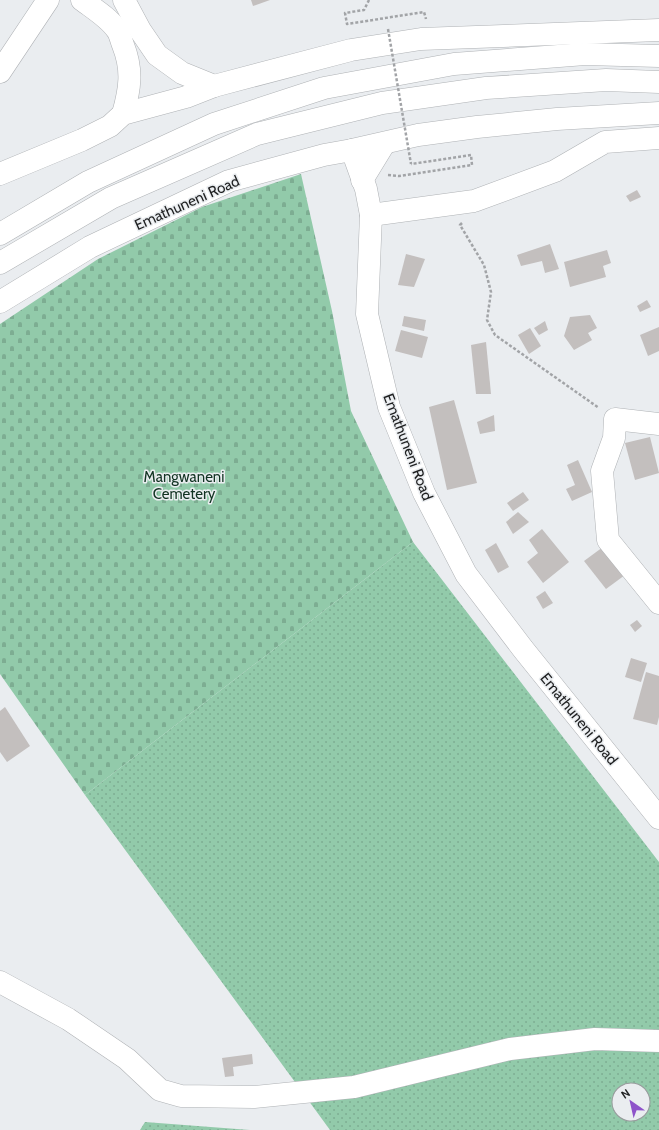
<svg xmlns="http://www.w3.org/2000/svg" width="659" height="1130" font-family="Cabin,sans-serif">
  <defs>
    <pattern id="grass-dots" width="8" height="8" patternUnits="userSpaceOnUse"><rect width="8" height="8" fill="#92caaa"/><path d="M2 2h.1M6 6h.1" fill="none" stroke="#7dad92" stroke-width="1.8" stroke-linecap="round"/></pattern>
    <pattern id="cemetery-stones" width="16" height="16" patternUnits="userSpaceOnUse"><rect width="16" height="16" fill="#92caaa"/><path d="M2 7V4a2 2 0 0 1 4 0v3zM10 15v-3a2 2 0 0 1 4 0v3z" fill="#7dad92"/></pattern>
  </defs>
  <rect width="100%" height="100%" fill="#eaedf0"/>
  <!-- grass -->
  <g fill="url(#grass-dots)" fill-rule="evenodd">
    <path d="M413 542 659 862V1130H330L85 795ZM619 1090H643V1114H619Z"/>
    <path d="M145 1122 250 1130H140Z"/>
  </g>
  <!-- cemetery -->
  <path fill="url(#cemetery-stones)" d="M301 174 332 311 351 411 413 542 85 795 0 674V324L98 259 202 207Z"/>
  <!-- building -->
  <g fill="#c3bfbe">
    <path d="M251 0H270L253 6Z"/>
    <path d="M637 190 641 197 630 202 626 196Z"/>
    <path d="M550 244 559 269 545 273 542 261 521 266 517 255Z"/>
    <path d="M607 250 611 263 603 266 606 277 570 287 564 262Z"/>
    <path d="M406 254 425 259 414 287 398 285Z"/>
    <path d="M647 300 651 307 640 312 637 306Z"/>
    <path d="M590 315 597 328 588 333 592 340 574 350 564 336 570 317Z"/>
    <path d="M404 316 426 320 424 331 402 326Z"/>
    <path d="M545 321 548 330 539 335 534 328Z"/>
    <path d="M659 327V351L648 356 640 335Z"/>
    <path d="M530 328 541 346 529 354 518 335Z"/>
    <path d="M401 330 428 337 422 358 395 351Z"/>
    <path d="M486 342 491 394H476L471 345Z"/>
    <path d="M454 400 477 483 447 490 429 407Z"/>
    <path d="M494 415 495 431 480 434 477 422Z"/>
    <path d="M650 437 659 473 635 480 625 443Z"/>
    <path d="M578 460 592 492 572 501 566 489 575 485 567 465Z"/>
    <path d="M523 492 529 500 513 511 507 503Z"/>
    <path d="M518 512 529 522 513 534 506 522Z"/>
    <path d="M542 529 569 562 543 583 527 562 538 553 529 540Z"/>
    <path d="M496 543 509 567 498 573 485 550Z"/>
    <path d="M603 547 625 575 606 589 584 561Z"/>
    <path d="M545 591 553 603 543 609 536 597Z"/>
    <path d="M637 620 642 626 635 632 630 625Z"/>
    <path d="M631 658 647 663 641 682 625 677Z"/>
    <path d="M646 672 659 676V717L657 725 633 719Z"/>
    <path d="M5 707 30 746 7 762 0 752V711Z"/>
    <path d="M252 1054 253 1064 233 1067 234 1076 225 1077 222 1058Z"/>
  </g>
  <g fill="none" stroke-linecap="round" stroke-linejoin="round">
    <!-- minor casing -->
    <g stroke="#afb2b5" stroke-width="23">
      <g id="minor">
        <path d="M371 215 474 201 555 171 605 142 659 138"/>
        <path d="M0 302 90 247 229 181 324 155 352 150 366 189 371 215 367 314 389 407 424 493 466 574 523 649 659 818"/>
        <path d="M659 424 615 419 614 438 602 471 608 540 659 603"/>
        <path d="M0 982 68 1019 127 1059 160 1090 181 1096 254 1097 354 1087 510 1049 595 1039 659 1041"/>
      </g>
    </g>
    <!-- secondary casing -->
    <g stroke="#afb2b5" stroke-width="23">
      <path id="secondary" d="M0 72 48 0"/>
    </g>
    <!-- motorway casing -->
    <g stroke="#afb2b5" stroke-width="23">
      <g id="motorway">
        <path d="M82 0C94 9 109 18 117 30 120 34 121 40 123 45 133 70 130 89 123 114"/>
        <path d="M124 0 140 30 157 55 182 73 214 86"/>
        <path d="M352 150 418 135 477 127 557 119 659 113"/>
        <path d="M0 174 82 140 110 126 123 114 186 97 214 86 351 50 421 39 659 30"/>
        <path d="M362 180 384 144"/>
        <path d="M0 234 88 182 214 124 324 88 454 64 585 54 659 56"/>
        <path d="M0 263 111 198 257 134 382 103 486 88 606 80 659 82"/>
      </g>
    </g>
    <!-- path -->
    <g stroke="#a2a4a7" stroke-width="2.5" stroke-dasharray="3 2" stroke-linecap="butt">
      <path d="M369 0 364 10 345 13 347 24 424 12 426 19"/>
      <path d="M388 175 399 176 472 165 471 155 411 164"/>
      <path d="M462 223 460 225 484 265 491 292 487 320 495 335 599 408"/>
    </g>
    <!-- minor -->
    <use href="#minor" stroke="#fff" stroke-width="22"/>
    <!-- secondary -->
    <use href="#secondary" stroke="#fff" stroke-width="22"/>
    <!-- motorway -->
    <use href="#motorway" stroke="#fff" stroke-width="22"/>
    <!-- path-bridge -->
    <path stroke="#a2a4a7" stroke-width="2.5" stroke-dasharray="3 2" stroke-linecap="butt" d="M388 29 411 164"/>
  </g>
  <g text-anchor="middle" stroke-width="3" stroke-linejoin="round" paint-order="stroke">
    <!-- street labels -->
    <g font-size="15" fill="#1e1f20" stroke="#eaedf0">
      <text transform="translate(187 203) rotate(-24)" y="5">Emathuneni Road</text>
      <text transform="translate(408 447) rotate(69)" y="5">Emathuneni Road</text>
      <text transform="translate(579 719) rotate(51)" y="5">Emathuneni Road</text>
    </g>
    <!-- park labels -->
    <g font-size="15" fill="#132" stroke="#eaedf0">
      <text x="184" y="482">Mangwaneni<tspan x="184" dy="17">Cemetery</tspan></text>
    </g>
  </g>
  <!-- north arrow -->
  <g transform="translate(631 1102) rotate(326)"><circle r="19" fill="#eaedf0" stroke="#989b9d"/>
  <path d="M0-3L7 15L0 10L-7 15Z" fill="#8e53ca"/>
  <text y="-6" font-size="11" font-weight="bold" text-anchor="middle" fill="#1e1f20">N</text>
  </g>
</svg>
